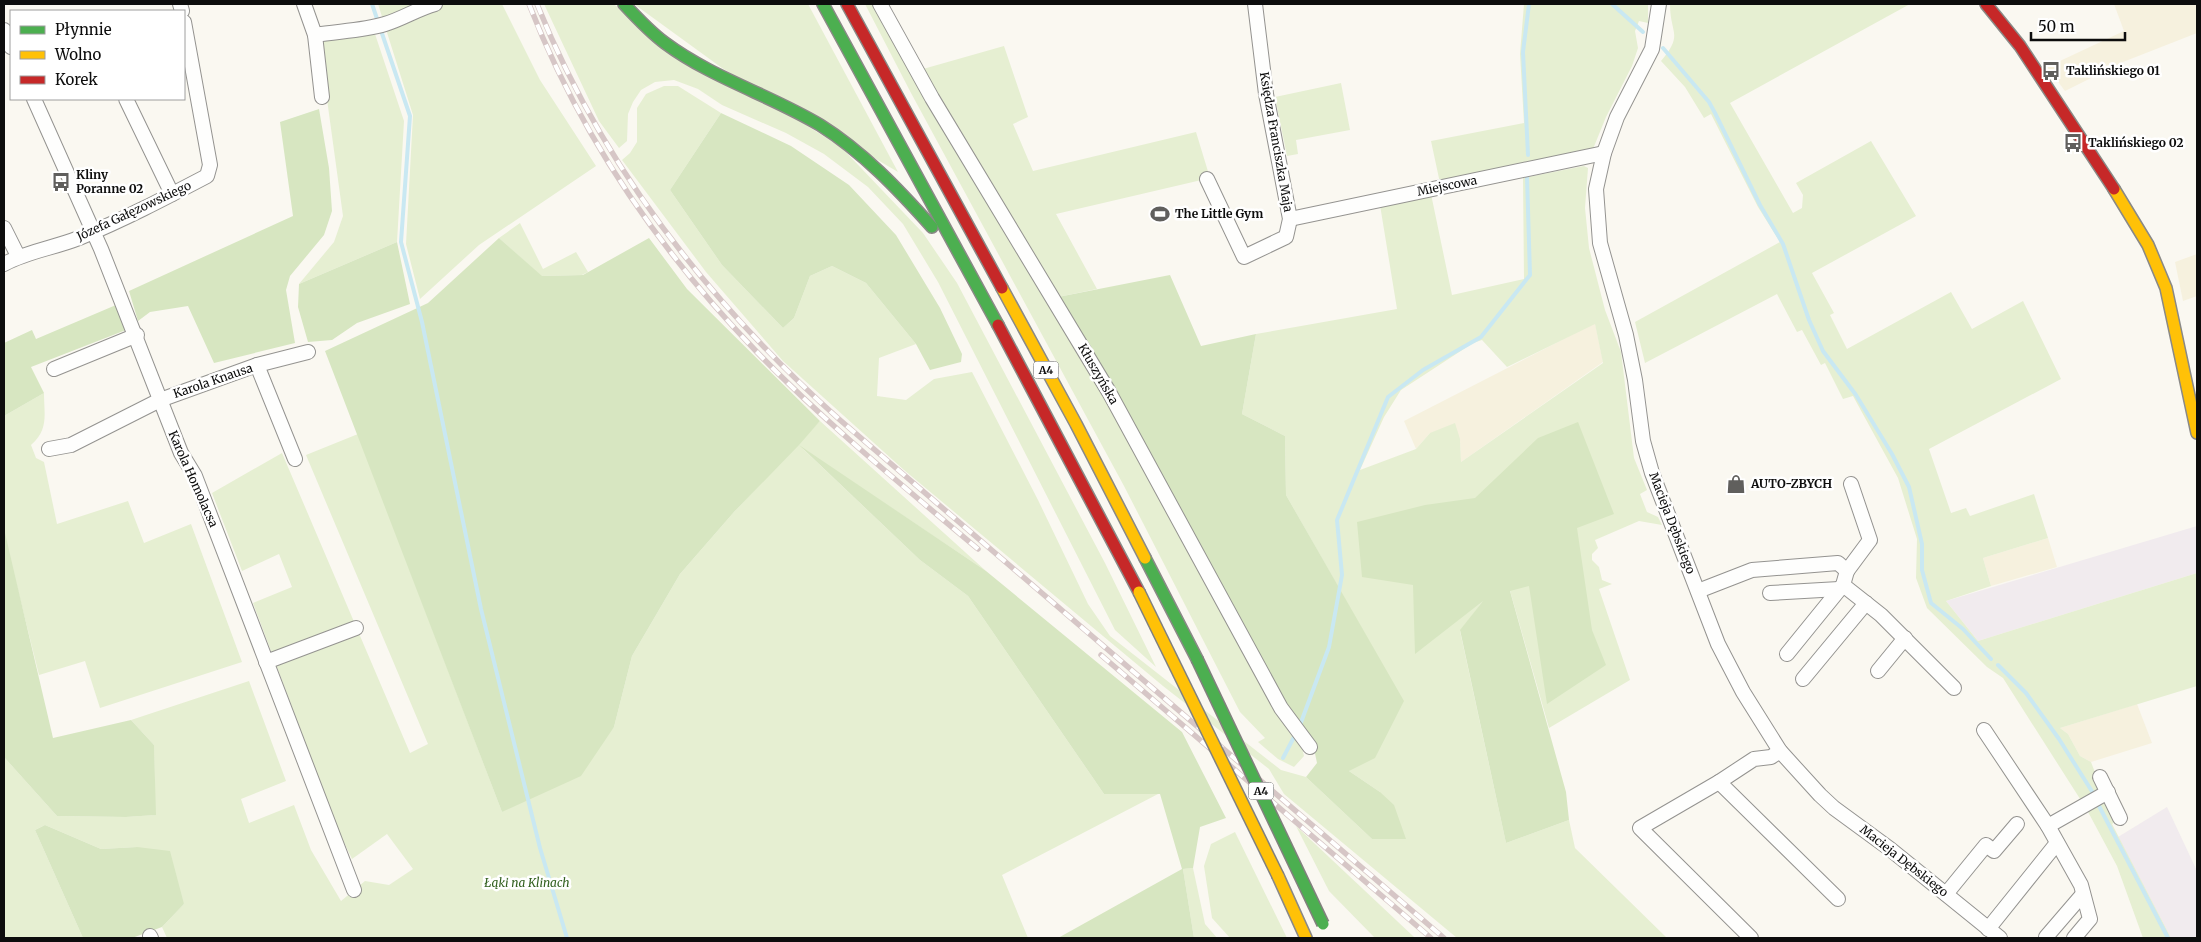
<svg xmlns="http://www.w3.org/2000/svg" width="2201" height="942" font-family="Merriweather,serif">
  <rect width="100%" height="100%" fill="#faf8f1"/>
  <!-- industrial -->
  <g fill="#f1ebee">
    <path d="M2197 526V573L1978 641 1946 601Z"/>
    <path d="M2167 807 2197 871V938H2171L2118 837Z"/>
  </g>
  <!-- farmland -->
  <g fill="#f6f1de">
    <path d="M2114 4H2197V33L2123 62 2065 91 2047 67 2124 31Z"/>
    <path d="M2197 254V296L2183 301 2175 262Z"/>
    <path d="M1595 323 1603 362 1461 462 1460 439 1430 433 1416 449 1404 421Z"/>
    <path d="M2048 538 2057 567 1991 586 1983 558Z"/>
    <path d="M2137 704 2152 743 2091 762 2080 756 2068 734 2060 728Z"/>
  </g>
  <!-- green -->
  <g fill="#e6efd2" fill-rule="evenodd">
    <path d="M378 4H502L540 80 596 166 479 245 420 299 406 244 413 115Z"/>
    <path d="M544 4H613L841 147 923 233 957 283 1105 563 1156 667 1115 630 938 282 903 224 868 187 824 154 786 133 722 105 698 89 674 80 655 82 641 90 633 102 628 114 627 141 619 148 599 121Z"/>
    <path d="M634 4H808L898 172 722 68Z"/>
    <path d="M865 4H876L1057 312 1300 739 1304 756 1294 767 1278 759 1258 742 1265 738 1240 712 1124 486 911 93Z"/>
    <path d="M1524 4H1648V23L1639 21 1635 31 1638 48 1632 66 1606 117 1593 149 1440 183 1431 141 1524 123 1520 54Z"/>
    <path d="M1670 4H1910L1730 103 1793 213 1802 208 1803 195 1796 183 1871 141 1916 216 1812 273 1834 313 1830 315 1847 349 1951 292 1972 329 2023 301 2061 379 1929 449 1951 513 1966 508 1970 516 2034 494 2048 538 1983 558 1991 586 1946 601 1978 641 2197 573V686L2060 728 2068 734 2080 756 2091 762 2102 791 2082 802 2003 678 1987 667 1927 608 1916 578 1917 539 1898 478 1853 396 1843 399 1825 363 1821 365 1802 330 1797 332 1777 294 1645 363 1635 322 1780 242 1758 207 1711 114 1704 118 1685 87 1661 61C1684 33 1670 35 1670 4Z"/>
    <path d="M374 31 404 121 397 242 299 284 334 242 343 216 319 41Z"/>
    <path d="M1004 46 1028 117 1013 124 1033 171 1196 132 1210 178 1056 214 1097 289 1058 297 964 141 923 69Z"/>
    <path d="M1341 83 1350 130 1296 140 1298 154 1287 156 1275 97Z"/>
    <path d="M664 86H678L721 113 670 190 722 265 783 328 794 318 810 276 832 266 866 283 916 344 879 358 877 396 906 400 934 379 972 372 1038 500 1088 604 1110 636 1281 770 1306 777 1372 839 1380 792 1349 771 1403 701 1286 495 1285 436 1242 414 1256 334 1397 309 1380 205 1431 194 1452 295 1524 279 1523 178 1584 166 1588 168 1585 208 1589 248 1605 310 1621 352 1634 458 1647 490 1640 494 1647 512 1658 517 1662 525 1639 521 1595 540 1598 548 1592 554V560L1599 567 1602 580 1612 584 1599 589 1630 680 1549 728 1505 573 1460 631 1506 843 1569 820 1575 848 1667 938H1457L1284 794 1269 769 1163 686 904 470 783 361 706 272 622 160 630 153 637 142V108L646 94ZM1595 324 1603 363 1461 462 1460 439 1455 423 1430 433 1416 449 1360 470 1384 417 1401 390 1473 343 1482 340 1507 367Z"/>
    <path d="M520 223 543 269 576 252 588 272 582 275 541 276 499 238Z"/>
    <path d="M44 393C44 415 49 429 31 445L36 458 44 462 57 524 128 501 144 543 191 524 242 662 100 708 85 661 39 675 4 534V416Z"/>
    <path d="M820 421 986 571 802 448 920 560 968 596 1104 794 1160 793 1002 875 1028 938H167L162 927 184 904 137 847 101 849 45 825 35 830 83 938H4V757L57 816 126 817 155 815 154 745 131 720 249 681 286 781 241 799 249 823 294 805 311 850 341 901 365 881 389 885 413 869 387 834 352 859 338 830 253 603 292 587 279 554 242 571 212 493 282 453 410 753 428 744 306 455 358 434 502 812 614 727 632 656 680 574 734 512Z"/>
    <path d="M2107 798 2118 820 2112 824 2171 938H2143L2117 866 2087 810Z"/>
    <path d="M1296 826 1414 937 1415 938H1375L1329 891Z"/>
    <path d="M1235 832 1287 938H1230L1212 918 1204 866 1211 844Z"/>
    <path d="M1193 868 1205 924 1217 938H1194L1183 869Z"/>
  </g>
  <!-- forest -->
  <g fill="#d7e6c1">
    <path d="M319 109 329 168 332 211 324 235 290 276 286 290 295 343 214 363 188 306 150 312 138 321 129 291 293 216 280 122Z"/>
    <path d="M721 113 791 146 849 185 896 235 940 308 962 354 961 362 930 370 916 344 866 283 832 266 810 276 794 318 783 328 722 265 670 190Z"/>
    <path d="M499 238 542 276 583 275 649 238 687 289 820 421 799 445 986 571 1182 732 1226 818 1200 827 1193 868 1183 869 1194 938H1058L1182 869 1160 794H1104L968 596 920 560 799 445 734 512 680 574 632 656 614 727 581 776 502 812 325 351 428 303Z"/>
    <path d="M397 242 410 304 357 323 332 340 308 342 298 307 299 284Z"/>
    <path d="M1170 275 1201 346 1256 334 1242 414 1285 436 1286 495 1404 701 1375 758 1349 771 1380 792 1394 805 1406 839H1372L1306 777 1317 763 1313 744 1289 714 1058 297Z"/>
    <path d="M116 305 126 330 31 367 44 393 4 416V343L32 330 36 339Z"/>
    <path d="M1578 422 1614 514 1577 528 1592 630 1606 665 1547 704 1529 586 1510 591 1566 792 1569 820 1506 843 1460 630 1483 601 1415 654 1413 585 1362 577 1357 522 1425 505 1475 498 1538 438Z"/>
    <path d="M5 533 53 738 131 720 154 745 156 815 126 817 57 816 4 757Z"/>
    <path d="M45 825 101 849 137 847 170 851 184 904 162 927 132 938H83L35 830Z"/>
  </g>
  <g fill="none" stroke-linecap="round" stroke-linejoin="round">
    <!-- stream -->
    <g stroke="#c9e8f2" stroke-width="4">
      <path d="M372 4 410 116 401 242 422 322 481 609 540 848 567 938"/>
      <path d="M1612 4 1643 32"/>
      <path d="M1663 48 1709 102 1715 113 1760 205 1783 244 1809 320 1823 351 1856 395 1892 454 1909 487 1922 544V570L1931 603 1963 629 1991 659"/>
      <path d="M1528 155 1523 52 1529 4"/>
      <path d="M1998 665 2026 693 2059 739 2093 793"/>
      <path d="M1300 725 1329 647 1342 575 1337 520 1388 397 1423 370 1481 337 1530 275 1527 177"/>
      <path d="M1283 758 1294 737"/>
      <path d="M2099 806 2168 938"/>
    </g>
    <!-- street casing -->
    <g stroke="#949390" stroke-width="16">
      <g id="street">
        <path d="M180 4 182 11"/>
        <path d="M304 4 315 35 322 97"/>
        <path d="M880 4 932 98 1109 392 1281 708 1310 747"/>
        <path d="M1659 4 1652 49 1617 117 1604 153 1596 189 1600 243 1626 335 1635 380 1643 441 1652 473 1718 644 1743 692 1780 751 1820 795 1834 808 1890 849 2000 938"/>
        <path d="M4 30 11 47"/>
        <path d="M315 35C338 31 362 31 385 24 402 19 417 9 435 4"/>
        <path d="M34 99 101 249 181 453 195 476 354 890"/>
        <path d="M126 99 172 194"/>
        <path d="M1207 179 1244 257 1286 237 1290 219 1266 94 1255 4"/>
        <path d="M1290 219 1604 153"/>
        <path d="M4 228 18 256"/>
        <path d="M4 264C28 251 54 248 79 238 123 220 165 198 207 176L210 165 184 22"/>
        <path d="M257 365 308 352"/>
        <path d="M54 369 137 335"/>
        <path d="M49 449 71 445 160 400 257 365 295 459"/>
        <path d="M1847 571 1870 540 1851 484"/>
        <path d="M1698 591 1752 570 1838 563 1847 571 1843 585 1881 615 1954 688"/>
        <path d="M1770 593 1839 589"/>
        <path d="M1787 654 1843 585"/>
        <path d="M266 662 356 628"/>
        <path d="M1878 671 1905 638"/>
        <path d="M1803 679 1866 603"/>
        <path d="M1984 730 2048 826 2081 885 2090 919 2074 938"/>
        <path d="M1780 751 1771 757 1754 759 1719 782 1838 899"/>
        <path d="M2100 777 2120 818"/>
        <path d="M1719 782 1640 828 1751 938"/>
        <path d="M2048 826 2108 792"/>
        <path d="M1946 894 1986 845 1994 851 2017 824"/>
        <path d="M1988 929 2057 843"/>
        <path d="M150 936 151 938"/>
        <path d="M2046 937 2083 894"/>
      </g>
    </g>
    <!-- fast casing -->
    <g stroke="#8a8986" stroke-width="14">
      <g id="fast">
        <path d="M624 4C637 18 650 32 665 43 712 78 770 95 820 125 863 152 898 189 932 227"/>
        <path d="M823 4 998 325"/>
        <path d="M1145 558 1197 659"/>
      </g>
    </g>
    <!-- slow casing -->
    <g stroke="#8a8986" stroke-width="14">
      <g id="slow">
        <path d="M2114 189 2148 245 2166 288 2197 433"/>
        <path d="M1002 288 1076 424 1145 558"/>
        <path d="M1278 876 1306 938"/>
      </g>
    </g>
    <!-- jam casing -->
    <g stroke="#8a8986" stroke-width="14">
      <g id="jam">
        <path d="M847 4 1002 288"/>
        <path d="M1986 4 2020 46 2114 189"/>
        <path d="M998 325 1139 592"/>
      </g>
    </g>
    <!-- street -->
    <use href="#street" stroke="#fefefd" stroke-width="14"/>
    <!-- fast -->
    <use href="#fast" stroke="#4caf50" stroke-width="11"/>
    <!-- slow -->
    <use href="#slow" stroke="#ffc107" stroke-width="11"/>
    <!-- jam -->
    <use href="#jam" stroke="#c62828" stroke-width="11"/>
    <!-- rail casing -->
    <g stroke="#d6c6c6" stroke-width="5.5">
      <g id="rail">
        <path d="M529 4C579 133 659 250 755 350 824 422 902 485 978 549"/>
        <path d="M537 4C602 166 710 304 840 420L1444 938"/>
        <path d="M1101 655 1431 938"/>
      </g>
    </g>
    <!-- rail -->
    <use href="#rail" stroke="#fff" stroke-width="4" stroke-dasharray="11" stroke-linecap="butt"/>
    <!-- fast-bridge casing -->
    <g stroke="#81807d" stroke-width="14" stroke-linecap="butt">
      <path id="fast-bridge" d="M1197 659 1323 924"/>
    </g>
    <!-- slow-bridge casing -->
    <g stroke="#81807d" stroke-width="14" stroke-linecap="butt">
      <path id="slow-bridge" d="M1139 592 1278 876"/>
    </g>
    <!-- fast-bridge -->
    <use href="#fast-bridge" stroke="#4caf50" stroke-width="11"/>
    <!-- slow-bridge -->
    <use href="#slow-bridge" stroke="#ffc107" stroke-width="11"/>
  </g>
  <!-- icons -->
  <defs>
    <g id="bus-bare" transform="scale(1.5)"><path d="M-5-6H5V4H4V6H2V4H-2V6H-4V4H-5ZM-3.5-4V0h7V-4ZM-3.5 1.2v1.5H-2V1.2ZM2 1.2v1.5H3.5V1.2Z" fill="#605f5d" stroke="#fff" stroke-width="2.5" paint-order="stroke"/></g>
    <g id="stadium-bare" transform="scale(1.5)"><path d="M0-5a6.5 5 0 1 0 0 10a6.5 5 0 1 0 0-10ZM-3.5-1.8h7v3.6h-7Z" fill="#605f5d" stroke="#fff" stroke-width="2.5" paint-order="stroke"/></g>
    <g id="shop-bare" transform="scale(1.5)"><path d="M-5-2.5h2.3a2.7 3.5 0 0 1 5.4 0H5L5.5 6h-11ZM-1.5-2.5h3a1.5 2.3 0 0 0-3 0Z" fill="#605f5d" stroke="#fff" stroke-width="2.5" paint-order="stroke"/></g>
  </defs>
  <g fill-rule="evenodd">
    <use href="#bus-bare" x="2051" y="71"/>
    <use href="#bus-bare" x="2073" y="143"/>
    <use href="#bus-bare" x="61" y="182"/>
    <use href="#stadium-bare" x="1160" y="214"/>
    <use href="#shop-bare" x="1736" y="484"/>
  </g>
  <g text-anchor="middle" stroke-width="5" stroke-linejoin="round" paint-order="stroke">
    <!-- shield labels -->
    <g fill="#fff" stroke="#565656" stroke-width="1">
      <rect x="1033.5" y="361.5" width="25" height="17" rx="4"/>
      <rect x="1248.5" y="782.5" width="25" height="17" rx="4"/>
    </g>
    <g font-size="11" font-weight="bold" fill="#0d0d0d">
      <text x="1046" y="374">A4</text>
      <text x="1261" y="795">A4</text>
    </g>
    <!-- poi labels -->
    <g font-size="12" font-weight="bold" fill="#0d0d0d" stroke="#fff" text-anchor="start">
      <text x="2066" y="75">Taklińskiego 01</text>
      <text x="2088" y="147">Taklińskiego 02</text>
      <text x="76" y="179">Kliny<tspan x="76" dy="14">Poranne 02</tspan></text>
      <text x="1175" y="218">The Little Gym</text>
      <text x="1751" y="488">AUTO-ZBYCH</text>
    </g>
    <!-- street labels -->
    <g font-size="12" fill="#0d0d0d" stroke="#fff">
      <text transform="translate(1276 142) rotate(80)" y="4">Księdza Franciszka Maja</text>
      <text transform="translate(1447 186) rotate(-11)" y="4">Miejscowa</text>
      <text transform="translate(134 211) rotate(-25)" y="4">Józefa Gałęzowskiego</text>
      <text transform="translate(1098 374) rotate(60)" y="4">Kłuszyńska</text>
      <text transform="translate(213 381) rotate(-19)" y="4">Karola Knausa</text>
      <text transform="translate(193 479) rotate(66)" y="4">Karola Homolacsa</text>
      <text transform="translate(1672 523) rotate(69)" y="4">Macieja Dębskiego</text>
      <text transform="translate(1904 861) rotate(38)" y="4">Macieja Dębskiego</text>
    </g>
    <!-- park labels -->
    <g font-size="12" font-style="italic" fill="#336120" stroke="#fff">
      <text x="527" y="887">Łąki na Klinach</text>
    </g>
  </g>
  <!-- border -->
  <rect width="2201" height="942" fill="none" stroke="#0d0d0d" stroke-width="10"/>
  <!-- legend -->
  <rect x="10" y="10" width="175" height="90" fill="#ffffff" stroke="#9e9e9e"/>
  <rect x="20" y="26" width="25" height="8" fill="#4caf50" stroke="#9e9e9e"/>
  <text x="55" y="35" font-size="15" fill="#0d0d0d">Płynnie</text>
  <rect x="20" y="51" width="25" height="8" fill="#ffc107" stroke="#9e9e9e"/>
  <text x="55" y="60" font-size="15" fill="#0d0d0d">Wolno</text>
  <rect x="20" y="76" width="25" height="8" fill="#c62828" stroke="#9e9e9e"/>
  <text x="55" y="85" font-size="15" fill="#0d0d0d">Korek</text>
  <!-- scale -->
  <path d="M2031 32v8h94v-8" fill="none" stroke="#0d0d0d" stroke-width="2.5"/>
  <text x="2038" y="32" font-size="15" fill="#0d0d0d" stroke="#ffffff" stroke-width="4" paint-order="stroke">50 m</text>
</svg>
